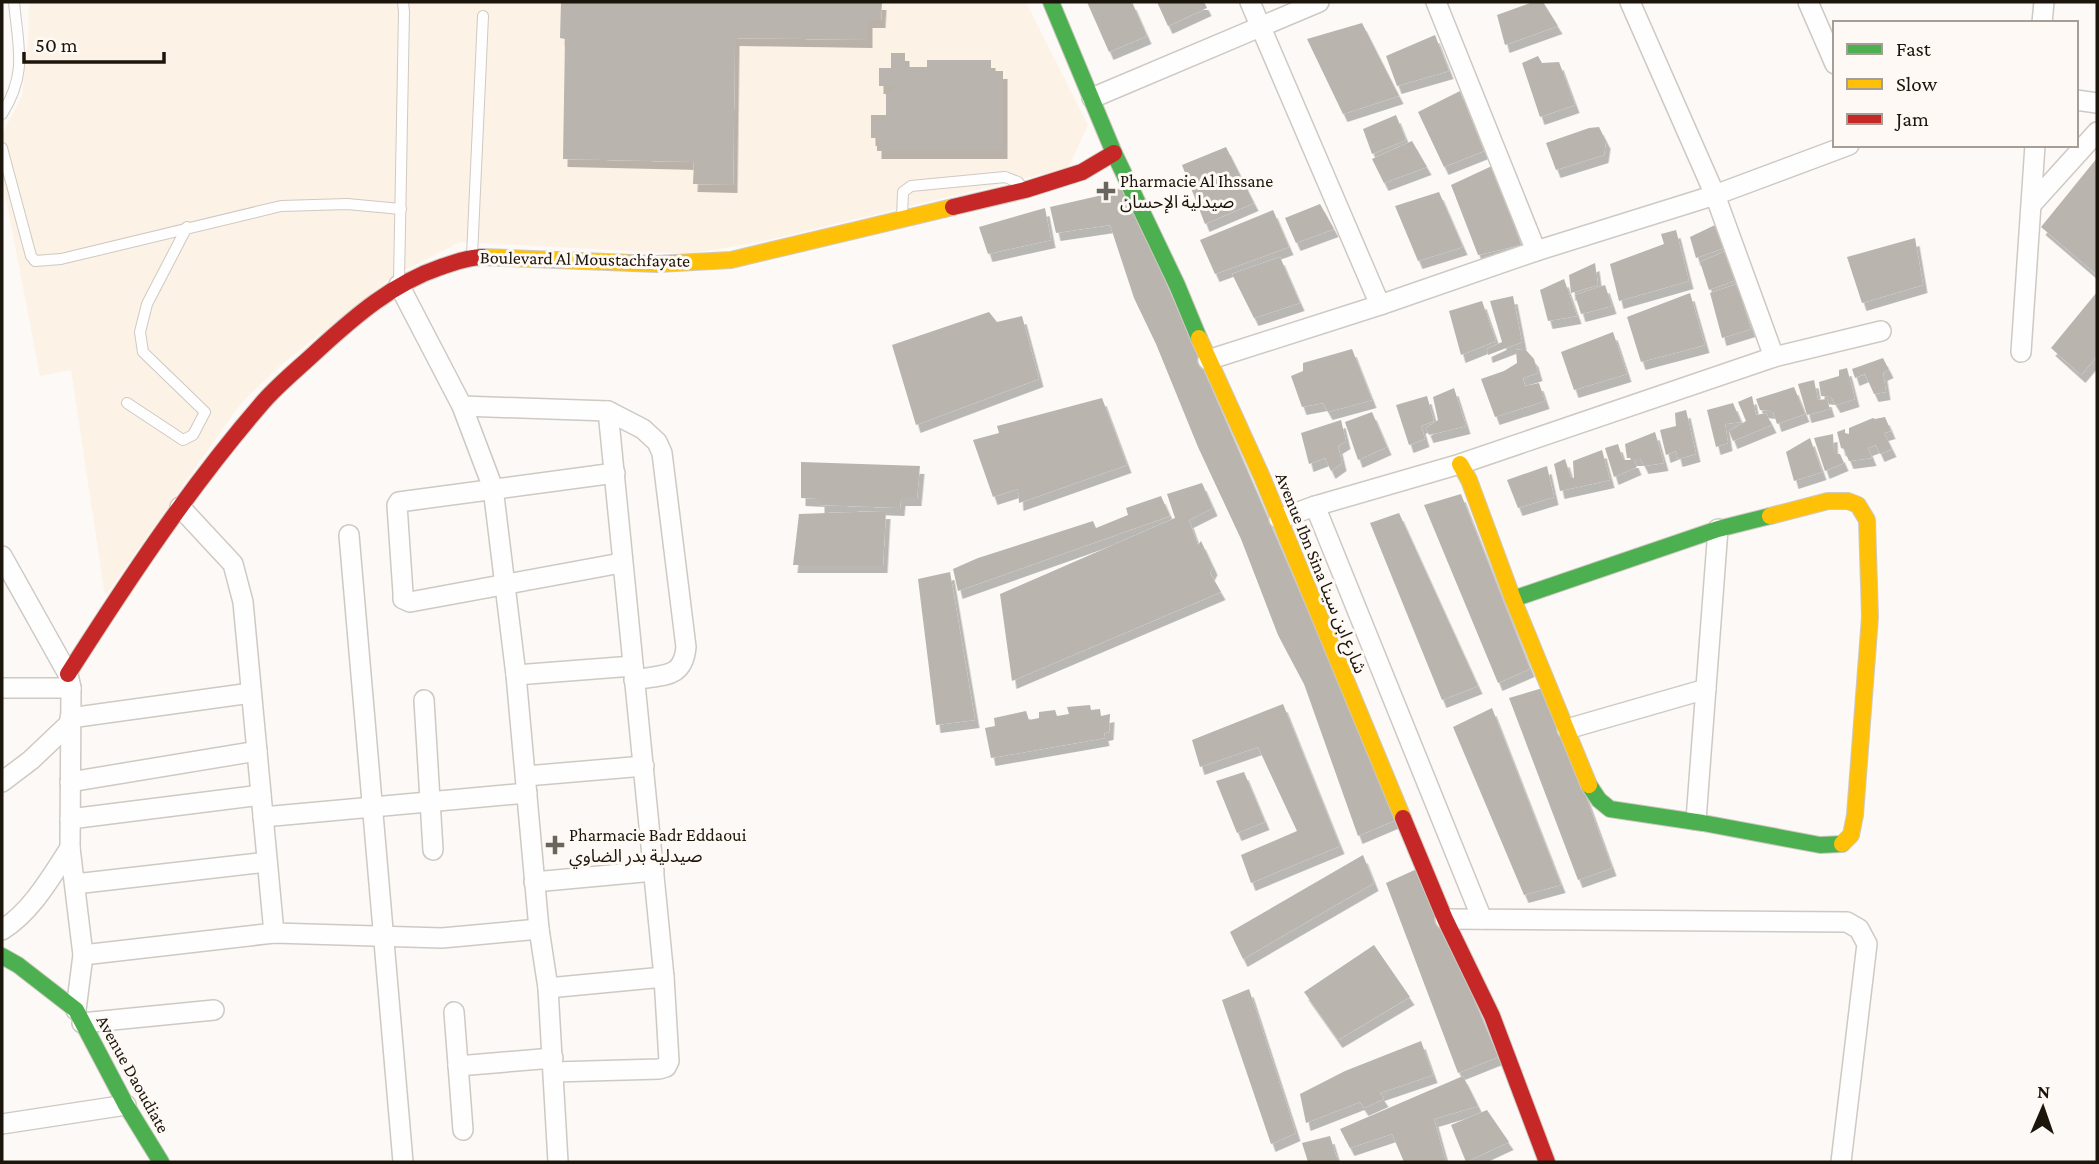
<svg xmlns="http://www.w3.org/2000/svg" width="2099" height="1164" font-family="'Crimson Pro','Noto Sans Arabic',serif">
  <defs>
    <filter id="shadow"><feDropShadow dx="4.5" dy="8" stdDeviation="0" flood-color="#0004"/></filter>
  </defs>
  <rect width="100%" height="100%" fill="#fcf9f6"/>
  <!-- built -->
  <path fill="#fdf2e6" d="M29 2H1026L1088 125 1068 168 764 241 689 254 460 242 393 276 281 365 241 403 105 596 71 370 40 376 2 178V134L22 96 28 41Z"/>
  <!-- building -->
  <g fill="#b9b4ae" filter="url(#shadow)">
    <path d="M561 2H882L881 20H868V40L735 38 733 185 693 184 694 162 563 159 565 39 560 38Z"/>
    <path d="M1087 2H1132L1147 36 1109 52Z"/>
    <path d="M1157 2H1204L1207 8 1168 26Z"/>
    <path d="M1533 2H1543L1558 26 1505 45 1497 15Z"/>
    <path d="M1362 23 1399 96 1343 114 1307 39Z"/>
    <path d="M1435 35 1449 71 1397 86 1386 56Z"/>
    <path d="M891 53H905V67H927V60H991V71H1003V151H877V138H871V115H886V91H894V86H879V68H891Z"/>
    <path d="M1538 56 1542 63 1559 62 1575 105 1540 117 1522 63Z"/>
    <path d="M1460 91 1484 151 1444 167 1418 112Z"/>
    <path d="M1396 115 1406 140 1372 154 1363 129Z"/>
    <path d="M1599 127 1606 141 1604 155 1556 170 1546 143 1589 128Z"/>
    <path d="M1412 141 1427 167 1384 183 1372 159Z"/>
    <path d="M1226 147 1254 203 1205 224 1182 165Z"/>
    <path d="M2097 158V275L2041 227Z"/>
    <path d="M1494 165 1521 245 1478 255 1451 185Z"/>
    <path d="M1124 186 1398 819 1358 836 1304 684 1278 635 1241 539 1198 447 1156 344 1134 298 1110 225 1056 233 1050 207 1098 196Z"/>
    <path d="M1439 192 1463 247 1418 261 1395 206Z"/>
    <path d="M1320 204 1334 229 1296 243 1285 218Z"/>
    <path d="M1045 208 1051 240 988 254 979 227Z"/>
    <path d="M1273 210 1289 247 1215 274 1200 240Z"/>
    <path d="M1715 225 1724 248 1696 258 1690 237Z"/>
    <path d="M1676 230 1689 281 1619 301 1610 264 1664 244 1661 234Z"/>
    <path d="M1915 238 1923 285 1862 303 1847 257Z"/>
    <path d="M1728 250 1736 280 1709 290 1700 262Z"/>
    <path d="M1280 257 1300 303 1254 318 1232 274Z"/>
    <path d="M1595 263 1598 285 1571 293 1569 275Z"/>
    <path d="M1564 279 1577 316 1548 321 1540 290Z"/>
    <path d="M1737 284 1751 329 1722 338 1710 293Z"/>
    <path d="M1605 285 1612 306 1581 314 1575 295Z"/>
    <path d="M2097 292V356L2081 375 2051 348Z"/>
    <path d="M1690 293 1705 345 1641 362 1627 317Z"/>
    <path d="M1513 296 1522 342 1488 355 1487 349 1502 342 1490 301Z"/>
    <path d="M1482 301 1496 341 1461 355 1449 311Z"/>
    <path d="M989 312 997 322 1022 316 1039 379 916 425 892 345Z"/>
    <path d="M1613 332 1627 374 1574 390 1561 352Z"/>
    <path d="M1352 349 1372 400 1328 412 1323 403 1302 407 1291 376 1303 371V363Z"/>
    <path d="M1525 349 1534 359 1538 373 1523 378 1525 386 1539 383 1545 401 1495 417 1481 379 1504 371 1517 363 1516 350Z"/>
    <path d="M1883 358 1889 370 1883 373 1886 392 1874 394 1865 374 1855 378 1852 369Z"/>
    <path d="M1847 368 1855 399 1836 405 1831 397 1821 396 1819 382 1839 376V370Z"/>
    <path d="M1814 380 1818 400 1827 399 1830 409 1807 415 1798 384Z"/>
    <path d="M1794 387 1805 414 1777 424 1773 411 1760 410 1756 399Z"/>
    <path d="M1454 388 1466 426 1429 435 1426 428 1438 420 1433 397Z"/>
    <path d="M1427 396 1434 421 1421 426 1425 439 1409 445 1396 405Z"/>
    <path d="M1752 396 1756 415 1766 413 1772 425 1733 441 1729 431 1746 421 1738 402Z"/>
    <path d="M1102 398 1127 465 1019 503 1018 489 993 497 973 440 999 433 997 426Z"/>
    <path d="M1733 403 1741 422 1725 424 1728 443 1716 447 1707 410Z"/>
    <path d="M1686 410 1696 454 1678 459 1676 451 1666 455 1660 430 1676 426 1675 413Z"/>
    <path d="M1372 412 1387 447 1358 460 1345 422Z"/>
    <path d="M1885 417 1891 431 1884 433 1892 449 1880 454 1876 445 1868 448 1872 458 1849 461 1844 449 1841 448 1837 432 1845 429V433L1849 434V428L1873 418 1875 419Z"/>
    <path d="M1341 420 1346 441 1338 446 1342 463 1331 471 1325 458 1309 464 1301 433Z"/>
    <path d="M1655 432 1664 463 1644 466 1640 458H1627L1625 444Z"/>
    <path d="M1833 434 1834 454H1840L1844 463 1825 471 1814 438Z"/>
    <path d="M1810 438 1822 472 1794 481 1786 452Z"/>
    <path d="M1618 444 1623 460H1634L1637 467 1614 477 1605 448Z"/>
    <path d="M1602 450 1610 480 1560 491 1554 464 1565 459 1571 478H1574L1573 461Z"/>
    <path d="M801 462 920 466 917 498H901L900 508 820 505V499L801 498Z"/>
    <path d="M1547 466 1554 497 1518 508 1507 480Z"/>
    <path d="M1202 483 1213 508 1189 520 1198 545 1201 541 1213 567 1210 573 1221 592 1012 681 1000 594 1175 518 1167 494Z"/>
    <path d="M1461 494 1530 669 1498 683 1424 505Z"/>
    <path d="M1161 496 1170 516 958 591 953 569 978 558 1093 521 1096 528 1128 515 1126 508Z"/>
    <path d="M886 511 883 565H793L799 514Z"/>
    <path d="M1399 513 1478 686 1442 700 1370 523Z"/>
    <path d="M950 572 975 720 936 725 918 579Z"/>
    <path d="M1546 687 1612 868 1578 880 1509 698Z"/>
    <path d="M1283 704 1340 846 1251 883 1241 855 1297 831 1258 747 1200 767 1192 740Z"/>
    <path d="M1090 705 1091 710 1100 709 1101 716 1110 714 1109 732 1104 733 1105 738 991 758 985 728 995 726 994 718 1026 711 1029 720 1039 718V712L1055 710 1057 716 1069 714 1067 707Z"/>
    <path d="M1492 708 1561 885 1524 895 1453 727Z"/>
    <path d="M1244 772 1265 822 1237 833 1216 781Z"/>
    <path d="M1363 855 1374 883 1243 959 1230 932Z"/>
    <path d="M1419 868 1498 1057 1458 1073 1386 883Z"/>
    <path d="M1374 945 1410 997 1338 1040 1304 992Z"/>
    <path d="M1249 989 1296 1133 1271 1144 1222 1000Z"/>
    <path d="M1421 1041 1433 1075 1380 1093 1384 1099 1364 1108 1360 1102 1306 1123 1300 1094 1345 1071Z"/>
    <path d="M1463 1076 1478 1106 1434 1119 1446 1162H1404L1392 1134 1350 1148 1340 1129Z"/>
    <path d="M1487 1110 1509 1142 1466 1162 1451 1125Z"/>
    <path d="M1330 1136 1338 1162H1308L1302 1143Z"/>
  </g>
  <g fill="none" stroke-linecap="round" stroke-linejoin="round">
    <!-- lane casing -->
    <g stroke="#cec9c2" stroke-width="12">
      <g id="lane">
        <path d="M2 114C28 73 18 47 14 2"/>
        <path d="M2 148 31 256 35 261 61 259 281 206 347 204 401 209"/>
        <path d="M902 217 903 192 911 186 1005 177 1018 182 1022 187"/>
        <path d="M472 256 483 16"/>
        <path d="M399 281 404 12 403 2"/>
        <path d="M127 403 183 440 193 435 205 412 143 352 140 332 147 304 187 227"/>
      </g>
    </g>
    <!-- street casing -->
    <g stroke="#cec9c2" stroke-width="22">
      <g id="street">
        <path d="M1250 2 1380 305"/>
        <path d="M1436 2 1536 251"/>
        <path d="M1630 2 1715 195 1774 357"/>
        <path d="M1808 2 1835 64"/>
        <path d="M2042 23 2044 2"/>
        <path d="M1092 98 1319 2"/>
        <path d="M2076 100 2097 103"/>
        <path d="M2032 204 2097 132"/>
        <path d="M399 285 462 406 493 488 516 675 539 929 548 988 558 1162"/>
        <path d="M2021 352 2035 145"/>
        <path d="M1208 360 1380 305 1536 251 1715 195 1849 145"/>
        <path d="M462 406 608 411 643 429 657 442 662 453 686 647C683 680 662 674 634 680"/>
        <path d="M615 473 399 502 397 505 403 593V599L410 602 621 563"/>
        <path d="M1315 506 1482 919"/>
        <path d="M180 507 233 564 243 602 274 933"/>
        <path d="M1279 519 1315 506 1460 464 1774 357 1881 331"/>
        <path d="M349 535 403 1162"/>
        <path d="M2 556 68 674 71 688 70 848 83 955 76 1010"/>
        <path d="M516 675 633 666"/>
        <path d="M2 688H71"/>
        <path d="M424 700 433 850"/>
        <path d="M70 718 251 693"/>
        <path d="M1567 729 1706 689"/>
        <path d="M526 776 644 766"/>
        <path d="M2 782 31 760 70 723"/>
        <path d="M70 782 257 751"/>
        <path d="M263 817 527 793"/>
        <path d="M70 819 261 795"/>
        <path d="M1696 820 1718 529"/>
        <path d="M534 882 654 871"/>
        <path d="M75 884 267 862"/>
        <path d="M1445 919 1847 922 1859 929 1867 944 1841 1162"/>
        <path d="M2 930C32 911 51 877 70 848"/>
        <path d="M83 955 274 933 442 938 539 929"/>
        <path d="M548 988 664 977"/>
        <path d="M454 1012 463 1130"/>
        <path d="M82 1023 214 1010"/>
        <path d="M458 1066 553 1058"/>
        <path d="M554 1072 659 1069 666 1067 669 1061 664 977 608 411"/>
        <path d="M2 1124 126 1105"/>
      </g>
    </g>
    <!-- fast casing -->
    <g stroke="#cec9c2" stroke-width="18">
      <g id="fast">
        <path d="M1051 2 1114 153 1177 285 1199 338"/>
        <path d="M1513 599 1718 529 1770 516"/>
        <path d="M1589 785 1599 800 1610 809 1703 823 1820 845 1842 844"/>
        <path d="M2 956 18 965 76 1010 126 1105 161 1162"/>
      </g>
    </g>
    <!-- slow casing -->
    <g stroke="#cec9c2" stroke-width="18">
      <g id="slow">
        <path d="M482 257 657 264 731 260 953 207"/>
        <path d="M1199 338 1262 477 1403 818"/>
        <path d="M1460 464 1469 480 1513 599 1589 785"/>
        <path d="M1770 516 1828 501H1848L1858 505 1867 520 1870 617 1855 815 1851 835 1842 844"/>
      </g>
    </g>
    <!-- jam casing -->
    <g stroke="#cec9c2" stroke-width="18">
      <g id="jam">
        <path d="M953 207 1025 190 1082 172 1114 153"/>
        <path d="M68 674C128 580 190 486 264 401 280 383 300 367 318 350 354 317 393 283 441 267 454 263 467 257 482 257"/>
        <path d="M1403 818 1445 919 1492 1016 1547 1162"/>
      </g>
    </g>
    <!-- lane -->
    <use href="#lane" stroke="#fffefe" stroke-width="10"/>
    <!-- street -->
    <use href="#street" stroke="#fffefe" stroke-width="19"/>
    <!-- fast -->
    <use href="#fast" stroke="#4caf50" stroke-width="16"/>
    <!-- slow -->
    <use href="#slow" stroke="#ffc107" stroke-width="16"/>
    <!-- jam -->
    <use href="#jam" stroke="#c62828" stroke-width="16"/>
  </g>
  <!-- markers -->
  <g fill="#6a655d" stroke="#fef9f4" stroke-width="2.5">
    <path d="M1102.5 180.5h7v7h7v7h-7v7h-7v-7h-7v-7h7z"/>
    <path d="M551.5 834.5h7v7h7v7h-7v7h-7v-7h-7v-7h7z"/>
  </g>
  <g text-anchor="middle" stroke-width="6" stroke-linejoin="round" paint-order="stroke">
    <!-- poi labels -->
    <g font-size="18" fill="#1c150b" stroke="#fef9f4" text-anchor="start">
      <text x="1120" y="187">Pharmacie Al Ihssane<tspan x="1120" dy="21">صيدلية الإحسان</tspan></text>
      <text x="569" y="841">Pharmacie Badr Eddaoui<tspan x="569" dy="21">صيدلية بدر الضاوي</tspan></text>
    </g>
    <!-- street labels -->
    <g font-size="18" fill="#1c150b" stroke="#fef9f4">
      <text transform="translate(585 259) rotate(1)" y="6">Boulevard Al Moustachfayate</text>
      <text transform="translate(1321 573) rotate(68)" y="6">Avenue Ibn Sina شارع ابن سينا</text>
      <text transform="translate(133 1074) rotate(61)" y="6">Avenue Daoudiate</text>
    </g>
  </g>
  <!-- border -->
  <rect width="2099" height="1164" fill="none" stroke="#1c150b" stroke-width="7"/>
  <!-- legend -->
  <rect x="1833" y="21" width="245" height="126" fill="#fef9f4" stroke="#a49e97" stroke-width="2"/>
  <rect x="1847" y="44" width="35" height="10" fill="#4caf50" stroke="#a49e97" stroke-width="2"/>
  <text x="1896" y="56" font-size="21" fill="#1c150b">Fast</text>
  <rect x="1847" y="79" width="35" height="10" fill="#ffc107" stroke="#a49e97" stroke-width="2"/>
  <text x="1896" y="91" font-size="21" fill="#1c150b">Slow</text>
  <rect x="1847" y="114" width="35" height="10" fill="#c62828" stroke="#a49e97" stroke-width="2"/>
  <text x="1896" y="126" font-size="21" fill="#1c150b">Jam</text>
  <!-- north arrow -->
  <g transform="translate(2043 1108) rotate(2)" stroke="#fef9f4" stroke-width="5" paint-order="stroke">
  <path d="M0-5L12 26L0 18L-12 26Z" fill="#1c150b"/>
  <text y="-10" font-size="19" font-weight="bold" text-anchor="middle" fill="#1c150b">N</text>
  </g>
  <!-- scale -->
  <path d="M24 52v10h140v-10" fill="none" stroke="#1c150b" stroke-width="3.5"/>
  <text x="35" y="52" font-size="21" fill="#1c150b" stroke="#fef9f4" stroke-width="5" paint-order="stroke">50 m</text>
</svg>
